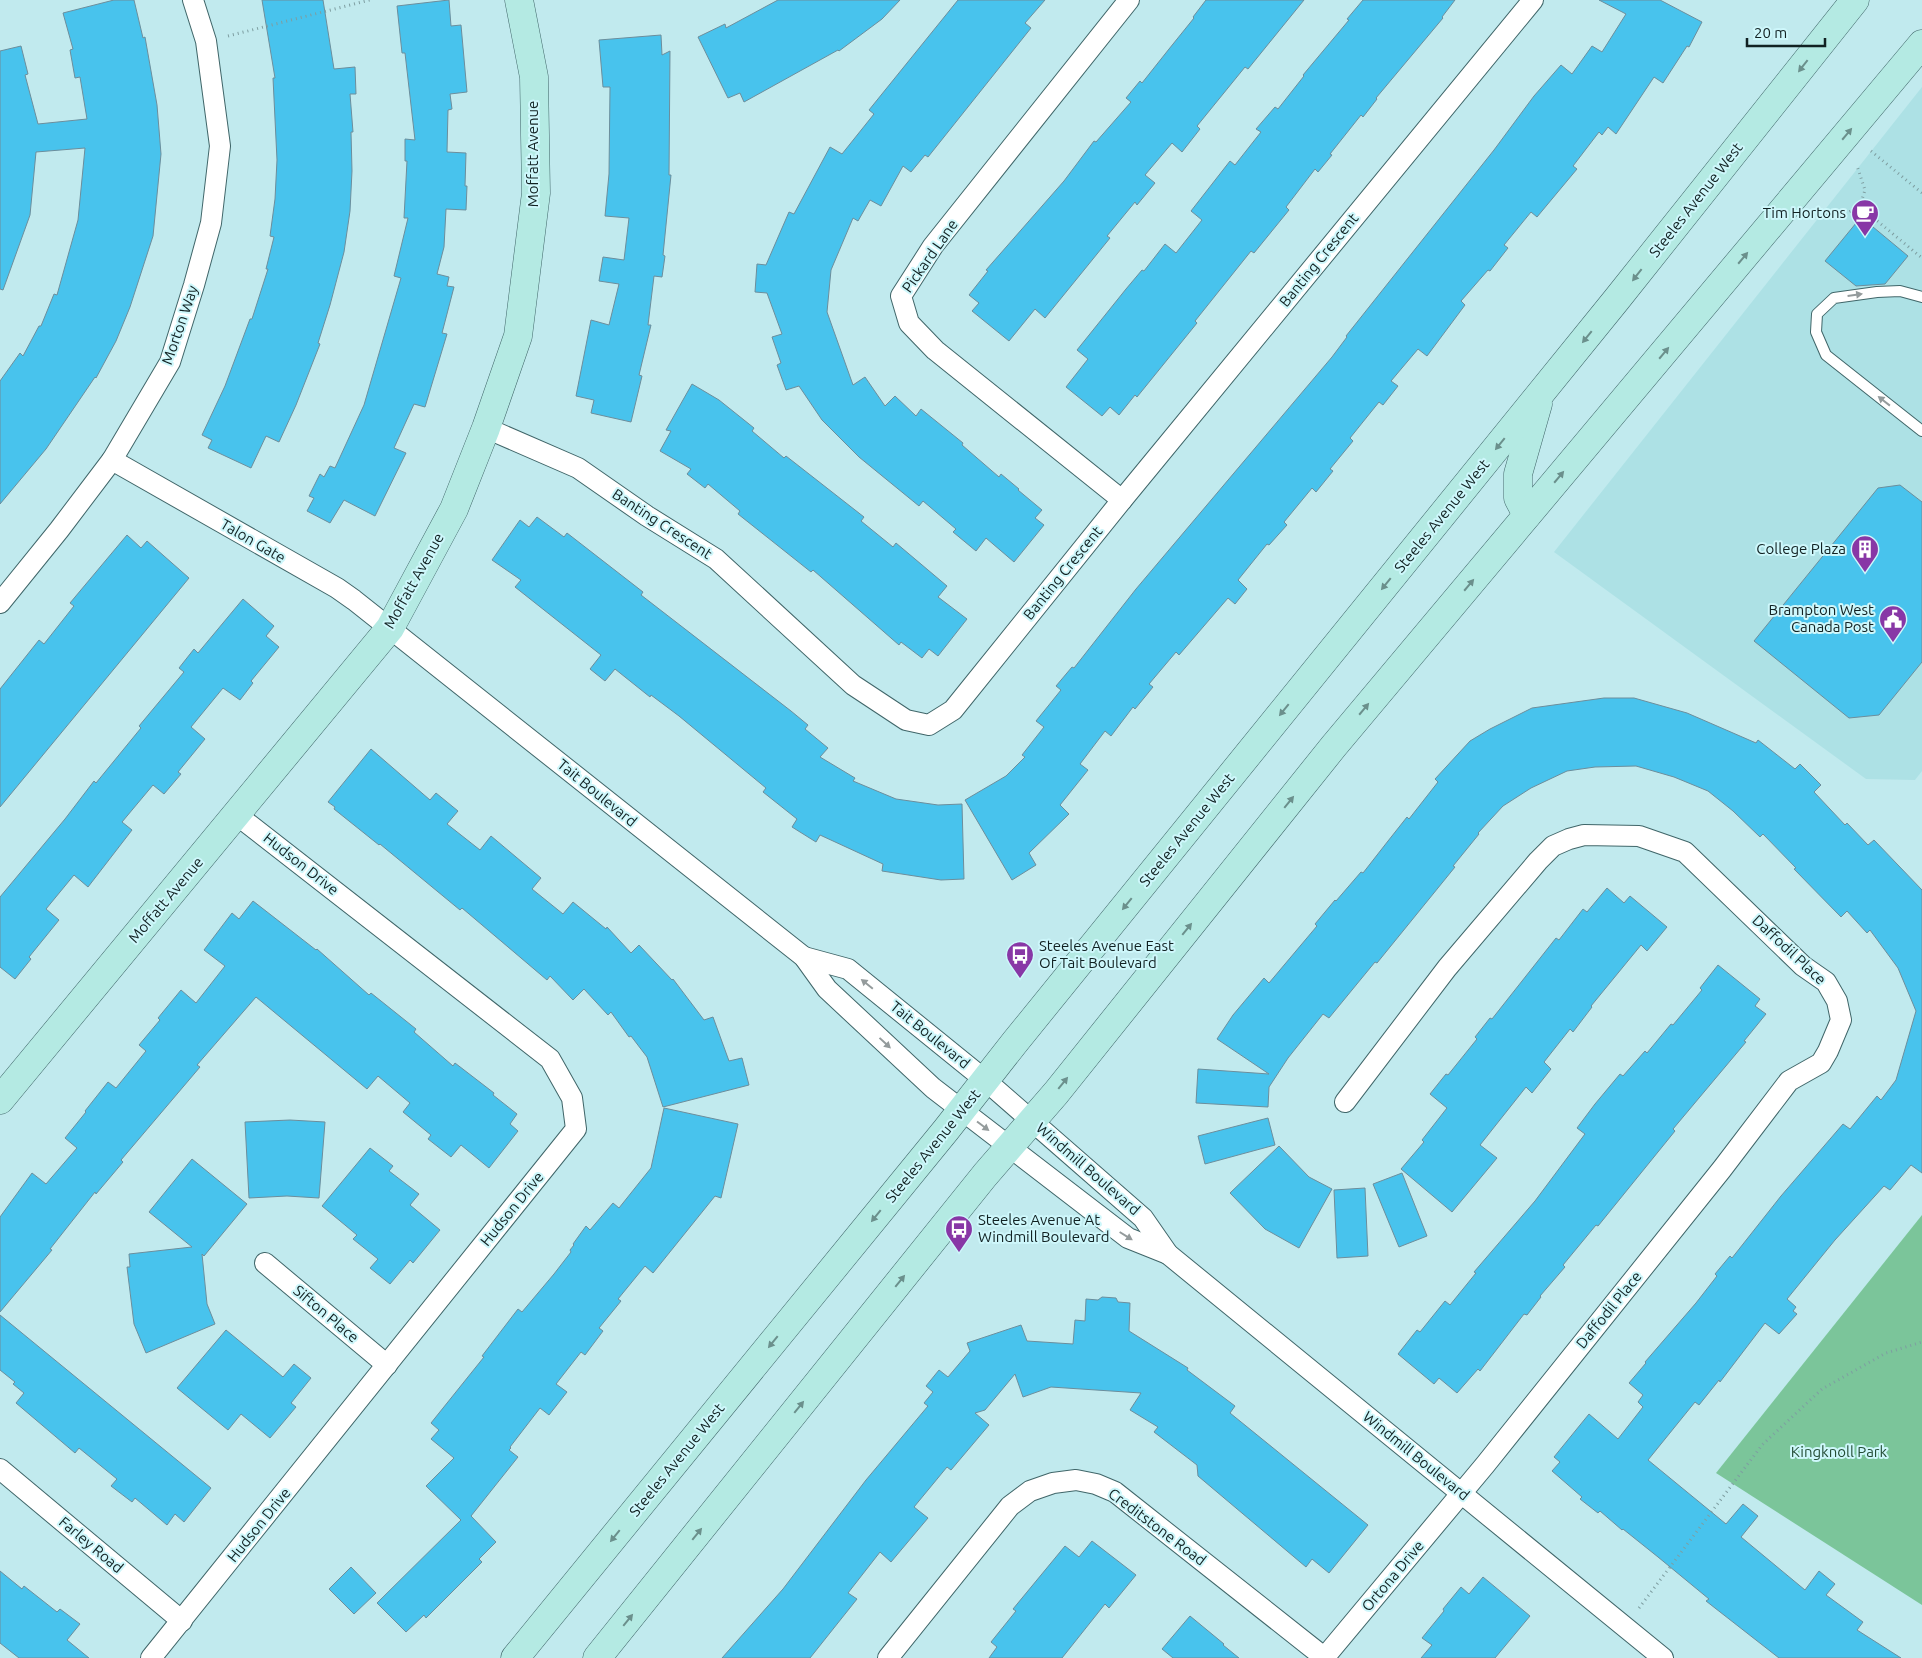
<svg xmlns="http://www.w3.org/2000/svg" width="1922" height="1658" font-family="Ubuntu,sans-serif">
  <rect width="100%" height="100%" fill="#c1eaee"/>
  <!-- built -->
  <path fill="#ade1e5" d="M1922 87V771L1915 780 1866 779 1554 552Z"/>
  <!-- green -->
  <path fill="#7bc59a" d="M1922 1215V1605L1716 1473Z"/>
  <!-- building -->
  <g fill="#48c3ed" stroke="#6c8e9c">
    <path d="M114 0H134L143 38 145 37 157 105 161 154 153 236 130 307 116 341 96 378 95 377 46 449 0 504V381L20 353 23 356 39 326H41L54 294 57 295 78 220 85 148 36 152 30 215 3 290 0 289V51L21 46 28 74 25 75 38 124 87 119 80 77 75 78 70 50 73 49 63 13Z"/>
    <path d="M262 0H323L334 69 355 67 356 94H350L353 132H351L352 171 350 211 344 252 330 305 318 343 320 344 296 405 279 442 266 436 251 468 208 448 212 440 202 435 225 386 250 319H252L268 269H266L274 237 270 236 275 199 277 160 273 78H275Z"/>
    <path d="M449 0 451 26 461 25 467 92 450 94 452 109 448 110 447 152 466 153 465 186H467L466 210 446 209 444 247 437 274 449 277 447 286 454 287 442 333 447 334 425 407 414 404 394 448 406 453 375 516 344 500 330 523 307 511 314 498 309 496 320 474 324 477 330 466 335 468 364 405 401 278 394 276 408 218H404L407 161H405V139L415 140 405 53H402L397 6Z"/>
    <path d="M778 0H900L882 19 839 51 838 50 744 102 740 93 728 98 698 37 725 24 726 28Z"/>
    <path d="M958 0H1045L1025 23 1031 28 928 157 925 155 911 172 903 166 881 206 870 200 858 221 853 218 831 270 827 312 853 385 865 377 885 406 895 396 916 416 921 409 963 443 962 445 999 477 1001 474 1019 489 1018 490 1042 510 1035 518 1044 525 1014 562 986 538 976 551 953 532 956 529 923 501 919 506 859 457 822 420 799 386 786 390 777 365 781 363 772 337 782 334 767 293 755 292 757 264 766 265 789 212 794 214 830 147 842 154 874 114 869 110Z"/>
    <path d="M1206 0H1304L1248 69 1245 67 1197 126 1200 129 1182 152 1172 143 1145 175 1155 183 1137 205 1135 202 1107 236 1110 238 1045 318 1035 309 1009 341 972 311 979 303 969 295 988 271 986 270 1064 181 1094 141 1096 142 1131 102 1126 98 1140 81 1142 83 1169 49 1194 18 1193 17Z"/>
    <path d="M1363 0H1455L1442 17 1443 18 1376 98 1377 99 1363 117 1361 115 1330 154 1332 155 1318 172 1315 169 1286 207 1289 210 1254 253 1251 251 1195 321 1197 323 1137 397 1135 395 1119 415 1110 407 1102 416 1066 387 1088 359 1077 350 1126 289 1142 270 1144 271 1165 244 1176 253 1202 220 1191 211 1230 161 1235 165 1261 132 1256 129 1275 107 1278 109 1304 76 1303 75 1349 20 1347 19Z"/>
    <path d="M1599 0H1660L1702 22 1689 47 1687 46 1663 83 1654 77 1616 134 1608 127 1602 135 1599 132 1573 166 1577 169 1537 217 1531 212 1504 245 1508 248 1490 271 1488 270 1461 301 1465 305 1427 356 1418 349 1391 381 1398 386 1383 405 1379 402 1350 438 1353 441 1330 469 1333 471 1316 492 1312 488 1284 522 1287 525 1269 545 1267 544 1238 580 1247 589 1235 604 1228 598 1179 655 1176 652 1149 684 1153 687 1135 709 1133 707 1111 736 1105 731 1080 764 1088 770 1060 805 1069 814 1029 853 1036 865 1012 880 965 800 1006 776 1025 757 1022 755 1044 727 1036 721 1061 690 1056 686 1072 667 1074 668 1136 589 1332 357 1347 337 1346 336 1494 150 1534 96 1561 65 1572 74 1592 46 1602 52 1626 14Z"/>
    <path d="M661 35 662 55 670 51 669 175H671L663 255 665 256 662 277 654 276 648 325H651L639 375 642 376 631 422 591 413 594 400 576 396 591 320 609 325 619 284 599 281 603 257 624 260 629 218 605 216 609 174 610 87H603L599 40Z"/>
    <path d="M1861 217 1908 256 1885 284 1856 286 1825 261Z"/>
    <path d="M692 384 719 400 754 428 752 431 784 458 786 456 864 517 861 521 893 547 896 543 947 586 938 597 967 619 938 656 929 649 922 658 901 642 899 645 813 570 811 572 738 514 740 511 708 484 705 488 687 474 691 469 660 451 671 431 666 430Z"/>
    <path d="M1900 485 1922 502V662L1879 715 1849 718 1754 641 1878 488Z"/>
    <path d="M537 517 564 537 567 533 643 592 641 595 791 711 808 725 805 729 828 748 820 757 855 778 853 781 896 799 938 805 962 804 964 879 941 880 882 871 883 864 820 835 816 842 792 827 797 819 763 792 766 788 679 716 651 695 650 697 615 669 605 681 590 669 601 655 515 587 521 580 492 560 520 520 529 527Z"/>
    <path d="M127 535 141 548 147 541 189 578 0 807V689L39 640 44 644 74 606 70 603Z"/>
    <path d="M243 599 274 626 266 636 279 647 251 681 253 683 240 700 223 688 191 727 205 739 178 772 181 774 164 794 153 785 122 822 132 830 88 887 74 875 46 909 59 920 29 957 31 959 15 979 0 967V897L65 819 94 781 96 783 141 728 139 726 184 672 179 668 194 649 198 653Z"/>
    <path d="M1604 698H1634L1687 713 1756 743 1758 740 1795 769 1800 764 1821 785 1814 792 1845 825 1847 823 1868 845 1874 840 1922 890V1173L1911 1165 1890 1190 1884 1186 1835 1240 1787 1299 1796 1307 1793 1311 1797 1314 1779 1334 1765 1323 1720 1382 1719 1380 1699 1405 1695 1402 1648 1460 1726 1524 1743 1504 1758 1516 1741 1537 1805 1590 1819 1571 1835 1584 1826 1595 1863 1622 1857 1630 1901 1658H1779L1706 1601 1709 1599 1658 1557 1623 1529 1622 1530 1600 1511 1598 1513 1580 1499 1582 1497 1552 1471 1560 1462 1554 1457 1589 1414 1618 1439 1643 1407 1638 1402 1643 1395 1629 1383 1646 1363 1645 1362 1696 1303 1717 1276 1715 1274 1730 1256 1732 1258 1781 1196 1843 1124 1850 1129 1877 1096 1881 1100 1896 1080 1916 1011 1898 968 1870 930 1867 933 1847 911 1841 917 1794 869 1796 868 1763 834 1760 837 1733 811 1708 791 1674 777 1636 766 1595 767 1567 771 1531 788 1503 806 1478 833 1479 834 1453 866 1455 867 1377 963 1375 962 1329 1018 1323 1014 1288 1058 1269 1087 1268 1107 1196 1103 1198 1069 1269 1074 1217 1039 1233 1015 1264 978 1269 983 1317 926 1315 924 1335 900 1336 901 1361 872 1363 873 1388 841 1407 817 1409 819 1438 782 1435 779 1470 741 1490 729 1532 708Z"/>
    <path d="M371 749 430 800 436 793 458 811 447 824 480 850 491 836 541 878 532 889 563 914 573 902 606 929 607 927 631 953 639 945 672 980 673 979 704 1020 713 1017 729 1061 742 1058 749 1085 663 1107 647 1057 631 1036 629 1037 611 1012 608 1015 584 989 573 1000 550 976 547 980 462 908 460 910 380 844 379 845 334 809 335 807 328 802Z"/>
    <path d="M1607 888 1624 903 1630 896 1667 927 1647 951 1641 945 1591 1006 1592 1007 1573 1032 1570 1029 1544 1062 1551 1069 1532 1093 1526 1087 1480 1145 1497 1158 1452 1212 1401 1169 1424 1142 1422 1140 1447 1108 1430 1094 1446 1074 1448 1075 1477 1039 1475 1037 1490 1018 1492 1019 1556 938 1559 940 1583 909 1587 912Z"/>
    <path d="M253 901 316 950 317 949 369 995 371 993 416 1029 414 1032 453 1066 455 1063 494 1093 493 1095 517 1114 510 1124 518 1131 489 1168 461 1145 451 1157 428 1139 431 1135 403 1112 410 1103 378 1076 367 1089 256 997 197 1065 200 1067 121 1160 123 1162 96 1194 95 1192 50 1249 52 1250 0 1312V1217L32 1173 46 1184 77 1148 65 1138 86 1112 85 1111 108 1082 116 1088 146 1051 139 1045 160 1020 158 1018 181 990 196 1003 225 966 204 950 232 913 239 919Z"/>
    <path d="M1718 965 1760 999 1755 1006 1766 1014 1744 1041 1746 1042 1673 1129 1675 1131 1598 1226 1596 1225 1563 1265 1565 1267 1540 1296 1541 1297 1527 1315 1524 1314 1480 1371 1478 1369 1457 1393 1439 1378 1434 1384 1398 1354 1417 1330 1420 1332 1445 1301 1450 1305 1476 1273 1474 1272 1535 1201 1585 1134 1577 1128 1595 1104 1620 1074 1623 1076 1645 1051 1647 1053 1671 1024 1673 1025 1702 990 1700 988Z"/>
    <path d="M664 1108 738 1124 721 1198 715 1196 653 1273 645 1266 618 1299 621 1301 599 1328 603 1331 585 1355 581 1352 556 1384 567 1392 549 1415 540 1408 510 1447 511 1448 509 1450 518 1457 471 1516 496 1542 479 1559 482 1562 426 1618 424 1615 406 1632 377 1603 461 1520 426 1486 454 1458 431 1439 439 1430 431 1423 484 1357 482 1356 518 1309 522 1312 554 1274 571 1252 570 1250 574 1245 573 1244 586 1226 590 1230 613 1203 619 1208 651 1168Z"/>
    <path d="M1268 1118 1275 1145 1205 1164 1198 1136Z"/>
    <path d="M290 1120 325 1122 319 1198 287 1196 249 1198 245 1122Z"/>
    <path d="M1279 1146 1309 1177 1332 1189 1299 1248 1265 1229 1230 1193Z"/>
    <path d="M370 1148 393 1166 389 1171 419 1194 410 1205 440 1230 413 1263 410 1260 390 1284 370 1268 378 1259 353 1239 357 1235 322 1206Z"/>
    <path d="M192 1159 247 1204 204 1256 202 1254 207 1304 215 1324 146 1353 134 1324 127 1267H130L129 1254 192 1247 149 1212Z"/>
    <path d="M1402 1173 1427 1236 1399 1247 1373 1184Z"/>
    <path d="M1365 1188 1368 1256 1337 1258 1334 1190Z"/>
    <path d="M1102 1297 1116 1298 1118 1302 1130 1303 1129 1331 1188 1368 1187 1370 1235 1406 1230 1413 1368 1525 1329 1573 1312 1559 1306 1567 1198 1476 1197 1465 1154 1432 1158 1427 1130 1410 1141 1393 1051 1387 1023 1397 1015 1374 985 1410 975 1413 989 1425 951 1470 947 1467 914 1507 928 1518 891 1562 880 1552 848 1593 857 1599 810 1658H722L783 1589 866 1480 928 1406 924 1403 933 1392 926 1386 939 1370 948 1377 970 1351 967 1343 1021 1325 1027 1341 1073 1344 1075 1320 1085 1321 1086 1299 1098 1300Z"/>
    <path d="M0 1315 211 1488 184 1522 175 1514 167 1525 135 1498 132 1502 111 1486 117 1479 79 1448 75 1453 16 1403 24 1393 13 1384 15 1382 0 1370Z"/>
    <path d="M226 1330 283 1377 294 1364 311 1378 291 1403 296 1407 270 1438 241 1414 228 1430 177 1388Z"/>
    <path d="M1092 1541 1136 1575 1109 1608 1105 1604 1062 1658H989L997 1647 991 1642 1016 1611 1013 1609 1065 1546 1079 1557Z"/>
    <path d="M351 1567 376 1593 354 1614 329 1589Z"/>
    <path d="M0 1571 22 1589 24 1586 57 1612 60 1609 80 1624 67 1640 89 1658H19L0 1643Z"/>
    <path d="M1483 1577 1530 1616 1495 1658H1421L1432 1645 1422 1638 1444 1611 1443 1609 1461 1587 1469 1594Z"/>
    <path d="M1190 1616 1224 1644 1223 1645 1239 1658H1173L1162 1649Z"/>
  </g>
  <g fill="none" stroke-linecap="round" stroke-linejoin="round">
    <!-- lane casing -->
    <g stroke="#406669" stroke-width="12">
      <path id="lane" d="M1922 297 1900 291 1877 292 1834 298 1817 314 1816 332 1826 355 1922 431"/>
    </g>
    <!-- street casing -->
    <g stroke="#406669" stroke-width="22">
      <g id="street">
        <path d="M486 428 578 468 647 516 716 559 853 685 906 720 929 725 953 710 1122 500 1533 0"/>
        <path d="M112 460 337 588 354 600 804 957 827 989 933 1088 1128 1238 1168 1254"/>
        <path d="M1122 500 935 350 909 323 901 296 933 246 1129 0"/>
        <path d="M0 603 59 530 112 460 170 362 194 285 211 223 220 146 206 41 193 0"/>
        <path d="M804 957 848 969 985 1080 1143 1218 1168 1254 1663 1658"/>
        <path d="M265 1263 387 1365"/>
        <path d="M0 1469 182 1621"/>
        <path d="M151 1658 576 1129 572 1098 550 1059 237 815"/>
        <path d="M888 1658 1010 1506 1030 1491 1053 1483 1076 1480 1096 1484 1115 1492 1325 1658"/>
        <path d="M1324 1658 1485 1465 1722 1169 1789 1081 1821 1063 1828 1051 1841 1020 1837 1001 1826 982 1803 966 1685 852 1639 836 1584 835 1569 839 1553 846 1538 861 1447 968 1345 1102"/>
      </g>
    </g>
    <!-- secondary casing -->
    <g stroke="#406669" stroke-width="29">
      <g id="secondary">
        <path d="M1527 515 1518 498V474L1538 404"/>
        <path d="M0 1100 390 628 454 509 486 428 518 336 536 193 534 77 519 0"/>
        <path d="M515 1658 946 1130 1015 1042 1617 299 1855 0"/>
        <path d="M597 1658 985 1175 1056 1093 1333 747 1922 44"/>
      </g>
    </g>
    <!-- path -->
    <g stroke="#7e9ea1" stroke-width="3" stroke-dasharray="1 4" stroke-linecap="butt">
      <path d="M228 36 370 0"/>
      <path d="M1871 151 1922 193"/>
      <path d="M1858 205 1922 258"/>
      <path d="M1816 214 1839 217 1851 211 1861 203 1865 190 1857 166"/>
      <path d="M1639 1608 1762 1445 1822 1389 1886 1353 1922 1342"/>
    </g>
    <!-- lane -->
    <use href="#lane" stroke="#fff" stroke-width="10"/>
    <!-- street -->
    <use href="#street" stroke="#fff" stroke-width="20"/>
    <!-- secondary -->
    <use href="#secondary" stroke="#b4eae3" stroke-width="28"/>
  </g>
  <!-- one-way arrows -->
  <defs><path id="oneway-solid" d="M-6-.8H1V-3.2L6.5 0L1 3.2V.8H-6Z" transform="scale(1.25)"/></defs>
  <g fill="#6b908c">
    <use href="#oneway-solid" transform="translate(1803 66) rotate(128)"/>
    <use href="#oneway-solid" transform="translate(1847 134) rotate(-50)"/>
    <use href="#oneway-solid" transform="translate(1743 258) rotate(-50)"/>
    <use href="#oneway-solid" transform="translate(1637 275) rotate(128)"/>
    <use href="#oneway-solid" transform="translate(1587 337) rotate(129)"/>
    <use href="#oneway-solid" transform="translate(1664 353) rotate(-50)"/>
    <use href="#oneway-solid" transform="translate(1500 444) rotate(129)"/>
    <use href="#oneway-solid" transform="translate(1559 477) rotate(-50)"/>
    <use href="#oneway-solid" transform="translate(1386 584) rotate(129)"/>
    <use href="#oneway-solid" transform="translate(1469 585) rotate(-50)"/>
    <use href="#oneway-solid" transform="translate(1364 709) rotate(-50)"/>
    <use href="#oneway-solid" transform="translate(1284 710) rotate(129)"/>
    <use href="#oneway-solid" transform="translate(1289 802) rotate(-51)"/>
    <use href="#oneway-solid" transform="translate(1127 904) rotate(129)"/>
    <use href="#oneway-solid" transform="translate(1187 929) rotate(-51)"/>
    <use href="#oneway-solid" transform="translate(1063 1083) rotate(-51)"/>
    <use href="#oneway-solid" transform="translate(876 1216) rotate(129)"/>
    <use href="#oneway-solid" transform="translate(900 1281) rotate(-51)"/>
    <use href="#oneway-solid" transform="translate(773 1342) rotate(129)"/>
    <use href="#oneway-solid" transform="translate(799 1407) rotate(-51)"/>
    <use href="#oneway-solid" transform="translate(697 1534) rotate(-51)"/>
    <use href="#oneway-solid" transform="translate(615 1536) rotate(129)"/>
    <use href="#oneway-solid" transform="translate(628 1620) rotate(-51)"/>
  </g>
  <g fill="#949b9c">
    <use href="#oneway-solid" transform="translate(1855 295) rotate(-8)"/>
    <use href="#oneway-solid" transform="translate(1884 401) rotate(-142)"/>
    <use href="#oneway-solid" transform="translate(867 984) rotate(-141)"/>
    <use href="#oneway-solid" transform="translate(885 1043) rotate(43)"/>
    <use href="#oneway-solid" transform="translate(983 1126) rotate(37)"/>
    <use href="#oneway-solid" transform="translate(1126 1236) rotate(32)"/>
  </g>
  <!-- icons -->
  <defs>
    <g id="cafe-pin" transform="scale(1.4375)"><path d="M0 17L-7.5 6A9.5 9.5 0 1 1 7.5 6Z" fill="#8837a6" stroke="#cef7fb"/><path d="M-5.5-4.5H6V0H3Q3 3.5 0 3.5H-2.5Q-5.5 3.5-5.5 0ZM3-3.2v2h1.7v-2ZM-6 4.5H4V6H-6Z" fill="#fff"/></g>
    <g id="building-pin" transform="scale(1.4375)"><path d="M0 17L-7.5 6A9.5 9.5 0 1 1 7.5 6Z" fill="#8837a6" stroke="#cef7fb"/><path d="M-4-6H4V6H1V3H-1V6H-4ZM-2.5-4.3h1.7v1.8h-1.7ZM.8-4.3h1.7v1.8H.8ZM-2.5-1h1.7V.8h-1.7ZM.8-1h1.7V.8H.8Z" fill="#fff"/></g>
    <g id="civic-pin" transform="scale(1.4375)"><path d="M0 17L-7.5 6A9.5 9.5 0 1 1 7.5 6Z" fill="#8837a6" stroke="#cef7fb"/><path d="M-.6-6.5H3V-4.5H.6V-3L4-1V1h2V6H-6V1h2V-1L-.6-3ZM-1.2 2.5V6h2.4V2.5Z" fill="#fff"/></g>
    <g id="bus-pin" transform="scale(1.4375)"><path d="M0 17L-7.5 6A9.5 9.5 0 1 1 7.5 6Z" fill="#8837a6" stroke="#cef7fb"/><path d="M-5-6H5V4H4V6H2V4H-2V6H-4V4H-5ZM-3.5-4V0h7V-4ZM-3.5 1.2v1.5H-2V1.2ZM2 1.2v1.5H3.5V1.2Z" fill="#fff"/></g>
  </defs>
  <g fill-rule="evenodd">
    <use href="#cafe-pin" x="1865" y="213"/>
    <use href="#building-pin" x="1865" y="549"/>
    <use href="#civic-pin" x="1893" y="619"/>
    <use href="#bus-pin" x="1020" y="955"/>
    <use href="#bus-pin" x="959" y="1229"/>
  </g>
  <g text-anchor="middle" stroke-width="4" stroke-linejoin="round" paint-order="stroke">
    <!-- street labels -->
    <g font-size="15" fill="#112122" stroke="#cef7fb">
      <text transform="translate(533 154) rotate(-90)" y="5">Moffatt Avenue</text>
      <text transform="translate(1696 200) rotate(-52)" y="5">Steeles Avenue West</text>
      <text transform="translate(930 256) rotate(-55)" y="5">Pickard Lane</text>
      <text transform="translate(1319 260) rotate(-51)" y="5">Banting Crescent</text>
      <text transform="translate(180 325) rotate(-71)" y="5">Morton Way</text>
      <text transform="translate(1442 516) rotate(-51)" y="5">Steeles Avenue West</text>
      <text transform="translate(662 524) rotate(33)" y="5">Banting Crescent</text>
      <text transform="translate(253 541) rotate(30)" y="5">Talon Gate</text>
      <text transform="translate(1063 573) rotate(-51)" y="5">Banting Crescent</text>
      <text transform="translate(414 581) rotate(-61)" y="5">Moffatt Avenue</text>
      <text transform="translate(597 793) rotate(39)" y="5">Tait Boulevard</text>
      <text transform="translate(1187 830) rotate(-51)" y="5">Steeles Avenue West</text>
      <text transform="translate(301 864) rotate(38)" y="5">Hudson Drive</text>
      <text transform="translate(166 900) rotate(-50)" y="5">Moffatt Avenue</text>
      <text transform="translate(1789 950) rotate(43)" y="5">Daffodil Place</text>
      <text transform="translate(930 1035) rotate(39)" y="5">Tait Boulevard</text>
      <text transform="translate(933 1146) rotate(-51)" y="5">Steeles Avenue West</text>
      <text transform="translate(1088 1169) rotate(41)" y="5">Windmill Boulevard</text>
      <text transform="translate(512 1209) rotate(-51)" y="5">Hudson Drive</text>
      <text transform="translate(1609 1310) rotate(-51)" y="5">Daffodil Place</text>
      <text transform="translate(326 1314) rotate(40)" y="5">Sifton Place</text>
      <text transform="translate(1416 1456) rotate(39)" y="5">Windmill Boulevard</text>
      <text transform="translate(677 1460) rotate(-51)" y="5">Steeles Avenue West</text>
      <text transform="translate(259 1525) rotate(-51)" y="5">Hudson Drive</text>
      <text transform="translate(1157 1527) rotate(37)" y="5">Creditstone Road</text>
      <text transform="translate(91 1545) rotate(40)" y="5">Farley Road</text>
      <text transform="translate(1393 1576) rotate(-50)" y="5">Ortona Drive</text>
    </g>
    <!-- poi labels -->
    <g font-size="15" fill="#112122" stroke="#cef7fb" text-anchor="end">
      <text x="1846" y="218">Tim Hortons</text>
      <text x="1846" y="554">College Plaza</text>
      <text x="1874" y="615">Brampton West<tspan x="1874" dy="17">Canada Post</tspan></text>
      <text x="1039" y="951" text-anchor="start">Steeles Avenue East<tspan x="1039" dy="17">Of Tait Boulevard</tspan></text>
      <text x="978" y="1225" text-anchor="start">Steeles Avenue At<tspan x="978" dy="17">Windmill Boulevard</tspan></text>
    </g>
    <!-- park labels -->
    <g font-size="15" fill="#234c35" stroke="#cef7fb">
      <text x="1839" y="1457">Kingknoll Park</text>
    </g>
  </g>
  <!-- scale -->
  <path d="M1747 38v8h78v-8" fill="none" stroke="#112122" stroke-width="2.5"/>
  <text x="1754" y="38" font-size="15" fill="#112122" stroke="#cef7fb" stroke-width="4" paint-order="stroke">20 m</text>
</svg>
